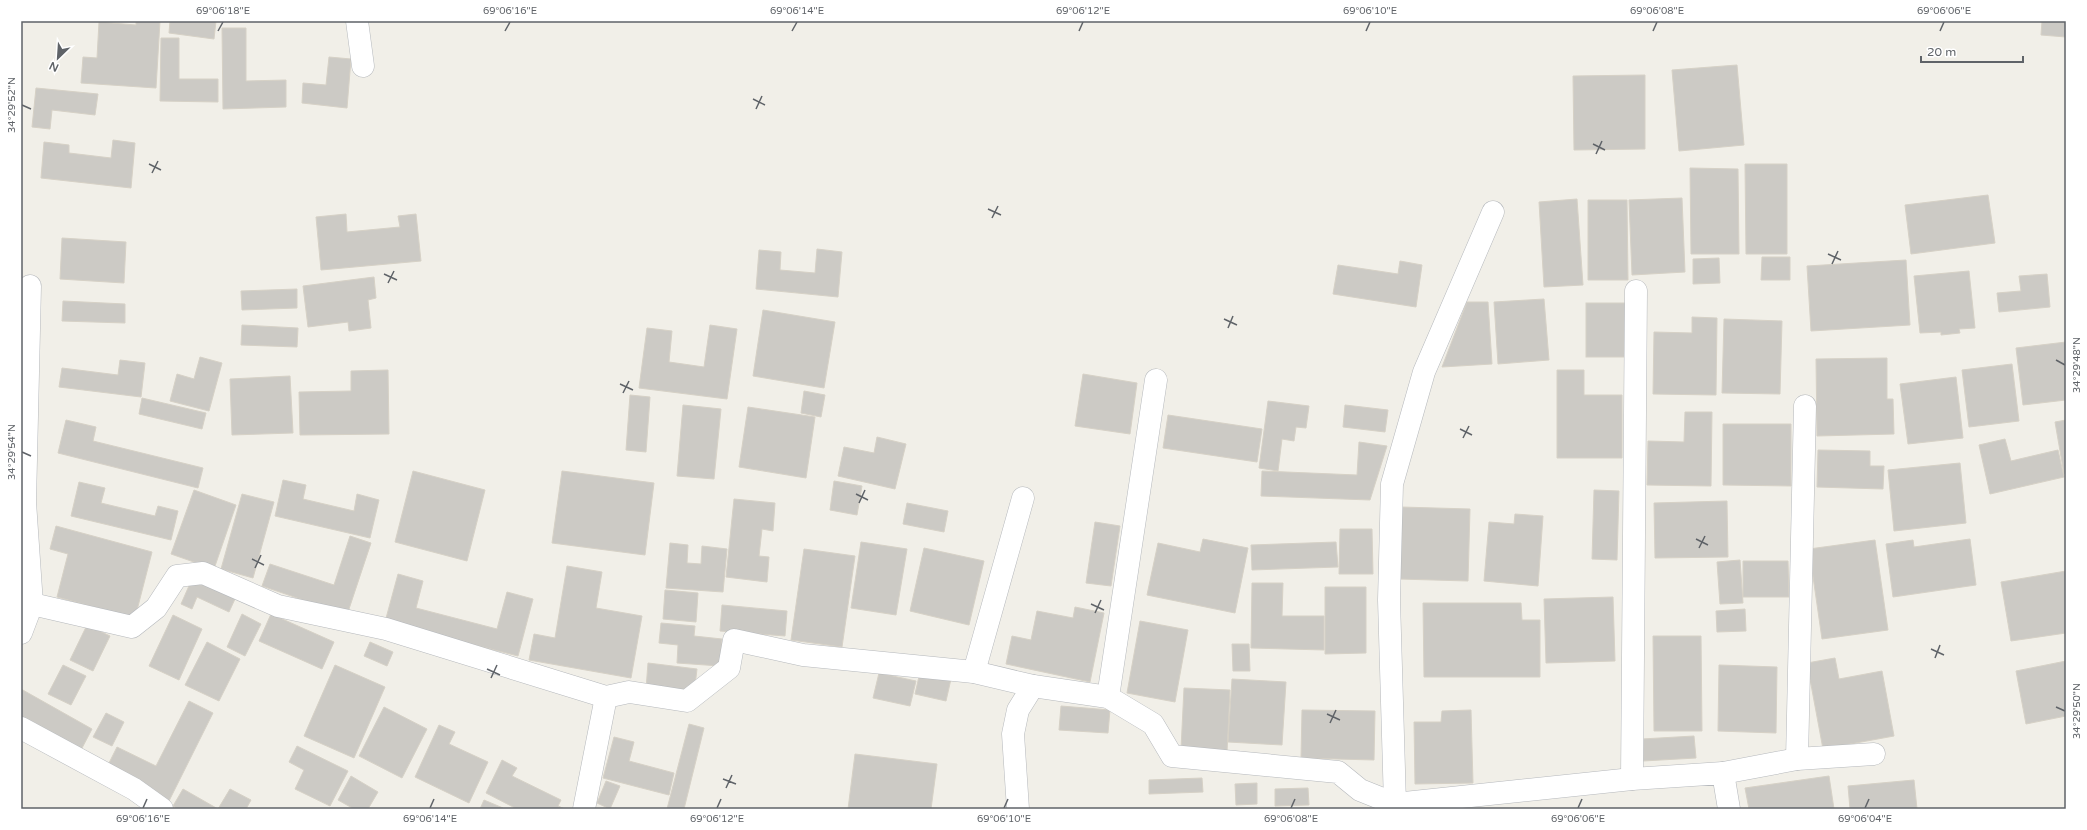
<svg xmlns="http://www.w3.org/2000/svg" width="2087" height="830" font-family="'Varela Round',sans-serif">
  <rect width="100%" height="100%" fill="#f1efe8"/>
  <!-- building -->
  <g fill="#cccac5" stroke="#d6d1c6">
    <path d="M136 21H160L156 88 81 83 83 57 97 58 99 22 136 25Z"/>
    <path d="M170 21H216L214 39 169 33Z"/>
    <path d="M2042 21H2066V37L2041 35Z"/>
    <path d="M222 28H246V81L286 80V107L223 109Z"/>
    <path d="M161 38H179V79H218V102L160 101Z"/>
    <path d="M329 57 351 59 347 108 302 103 303 83 326 85Z"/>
    <path d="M1737 65 1744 145 1679 151 1672 70Z"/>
    <path d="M1645 75V149L1574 150 1573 76Z"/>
    <path d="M36 88 98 94 95 115 52 110 50 129 32 127Z"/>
    <path d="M113 140 135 143 131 188 41 178 44 142 69 145V153L111 158Z"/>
    <path d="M1745 164H1787V254H1746Z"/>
    <path d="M1690 168 1738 169 1739 254H1691Z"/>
    <path d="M1988 195 1995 243 1911 254 1905 205Z"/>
    <path d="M1682 198 1685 272 1632 275 1629 200Z"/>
    <path d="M1577 199 1583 285 1544 287 1539 202Z"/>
    <path d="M1588 200H1627L1628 280H1588Z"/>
    <path d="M346 214 347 232 400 227 398 216 416 214 421 261 321 270 316 217Z"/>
    <path d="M62 238 126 242 124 283 60 279Z"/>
    <path d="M817 249 842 252 838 297 756 289 759 250 781 252 780 270 815 273Z"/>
    <path d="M1762 257H1790V280H1761Z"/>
    <path d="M1719 258 1720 283 1693 284V259Z"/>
    <path d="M1906 260 1910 325 1811 331 1807 266Z"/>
    <path d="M1400 261 1422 265 1416 307 1333 294 1338 265 1398 274Z"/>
    <path d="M1969 271 1975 328 1959 329 1960 333 1941 335V332L1920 333 1914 276Z"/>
    <path d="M2047 274 2050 307 1999 312 1997 293 2021 291 2019 276Z"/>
    <path d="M374 277 376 298 368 300 371 328 349 331 348 322 308 327 303 286Z"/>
    <path d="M297 289V308L242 310 241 291Z"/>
    <path d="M1544 299 1549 360 1498 364 1494 302Z"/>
    <path d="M63 301 125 304V323L62 321Z"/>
    <path d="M1467 302H1488L1492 364 1442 367Z"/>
    <rect x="1586" y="303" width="40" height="54"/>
    <path d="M763 310 835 322 824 388 753 376Z"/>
    <path d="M1692 317 1717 318 1716 395 1653 394 1654 332 1692 333Z"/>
    <path d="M1724 319 1782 321 1780 394 1722 393Z"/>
    <path d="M242 325 298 328 297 347 241 345Z"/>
    <path d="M710 325 737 329 727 399 639 388 647 328 672 331 669 362 704 367Z"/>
    <path d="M2066 342V400L2023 405 2016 348Z"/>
    <path d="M200 357 222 363 209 411 170 401 177 374 194 379Z"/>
    <path d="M1887 358V399H1893L1894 434 1817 436 1816 359Z"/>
    <path d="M120 360 145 363 141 397 59 387 62 368 118 375Z"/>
    <path d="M2012 364 2019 421 1969 427 1962 370Z"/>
    <path d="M388 370 389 434 300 435 299 392 351 391V371Z"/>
    <path d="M1557 370H1584V395H1622V458H1557Z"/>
    <path d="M1083 374 1137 383 1130 434 1075 426Z"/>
    <path d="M290 376 293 433 232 435 230 379Z"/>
    <path d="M1956 377 1963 438 1908 444 1900 384Z"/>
    <path d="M804 391 825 395 821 417 801 413Z"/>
    <path d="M630 395 650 397 646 452 626 450Z"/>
    <path d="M142 398 206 413 202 429 139 414Z"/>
    <path d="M1268 401 1309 406 1306 428 1296 427 1294 441 1282 439 1278 471 1259 468Z"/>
    <path d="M683 405 721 409 714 479 677 476Z"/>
    <path d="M1345 405 1388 410 1385 432 1343 427Z"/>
    <path d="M748 407 815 417 806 478 739 467Z"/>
    <path d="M1685 412H1712L1711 486 1647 485 1648 441 1684 442Z"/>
    <path d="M1168 415 1262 429 1257 462 1163 448Z"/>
    <path d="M66 420 96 427 93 441 203 468 198 488 58 453Z"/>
    <path d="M2066 420V473L2064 474 2055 422Z"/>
    <path d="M1723 424H1791V486L1723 485Z"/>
    <path d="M877 437 906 444 895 489 838 476 844 447 874 453Z"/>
    <path d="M2005 439 2011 461 2058 450 2064 477 1990 494 1979 445Z"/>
    <path d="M1359 442 1387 446 1370 500 1261 496 1262 471 1357 475Z"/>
    <path d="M1818 450 1870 451V466H1884L1883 489 1817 487Z"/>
    <path d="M1960 463 1966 523 1894 531 1888 470Z"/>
    <path d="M413 471 485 490 467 561 395 542Z"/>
    <path d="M562 471 654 483 645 555 552 543Z"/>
    <path d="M283 480 306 485 303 499 354 511 357 494 379 500 370 538 275 516Z"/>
    <path d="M834 481 862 486 857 515 830 510Z"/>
    <path d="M79 482 105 488 101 503 155 516 158 506 178 511 171 540 71 516Z"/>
    <path d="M194 490 236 505 214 569 171 554Z"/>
    <path d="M1594 490 1619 491 1617 560 1592 559Z"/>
    <path d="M242 494 274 502 253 578 221 569Z"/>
    <path d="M734 499 775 503 773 531 762 529 759 556 769 557 767 582 726 577Z"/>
    <path d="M1727 501 1728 557 1655 558 1654 503Z"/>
    <path d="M907 503 948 511 944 532 903 524Z"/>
    <path d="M1401 507 1470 509 1468 581 1399 579Z"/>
    <path d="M1515 514 1543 516 1538 586 1484 581 1489 522 1514 524Z"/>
    <path d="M1095 522 1120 526 1111 586 1086 583Z"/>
    <path d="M56 526 152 552 135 618 57 597 68 554 50 549Z"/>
    <path d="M1340 529H1372L1373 574H1339Z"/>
    <path d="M350 536 371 543 347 615 262 586 270 564 334 585Z"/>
    <path d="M1203 539 1248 548 1235 613 1147 595 1158 543 1200 552Z"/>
    <path d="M1970 539 1976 585 1893 597 1886 544 1913 540 1914 547Z"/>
    <path d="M1875 540 1888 630 1822 639 1809 549Z"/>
    <path d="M861 542 907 549 896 615 851 608Z"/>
    <path d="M1336 542 1338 567 1252 570 1251 545Z"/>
    <path d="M670 543 688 545 687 563 701 564 702 546 727 549 723 592 666 588Z"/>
    <path d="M924 548 984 561 969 625 910 611Z"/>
    <path d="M804 549 855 556 842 647 791 640Z"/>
    <path d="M1740 560 1743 603 1720 604 1717 562Z"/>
    <path d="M1743 561H1788L1789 597H1743Z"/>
    <path d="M567 566 602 572 596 608 642 616 631 678 529 660 534 634 555 638Z"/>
    <path d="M2066 571V633L2011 641 2001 582Z"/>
    <path d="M398 574 423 581 416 608 497 629 507 592 533 599 518 656 385 622Z"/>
    <path d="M192 579 235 599 229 612 197 597 192 609 181 604Z"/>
    <path d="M1252 583H1283L1282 616H1324V650L1251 648Z"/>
    <path d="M1325 587H1366V653L1325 654Z"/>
    <path d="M665 590 698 593 696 622 663 619Z"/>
    <path d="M1613 597 1615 661 1546 663 1544 599Z"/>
    <path d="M1423 603H1521L1522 620H1540V677H1424Z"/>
    <path d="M722 605 787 611 785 636 720 631Z"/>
    <path d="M1075 607 1104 613 1090 682 1006 664 1012 636 1031 640 1037 611 1073 618Z"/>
    <path d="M1745 609 1746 631 1717 632 1716 611Z"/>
    <path d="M242 614 261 624 245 656 227 647Z"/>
    <path d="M271 614 334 642 322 669 259 641Z"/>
    <path d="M173 615 202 629 179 680 149 666Z"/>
    <path d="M1140 621 1188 630 1175 702 1127 693Z"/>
    <path d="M661 623 695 626 694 636 722 639 720 666 677 663 678 645 659 643Z"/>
    <path d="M87 625 110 636 93 671 70 660Z"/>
    <path d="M1653 636H1701L1702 731H1654Z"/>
    <path d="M207 642 240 659 219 701 185 685Z"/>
    <path d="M370 642 393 652 387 666 364 656Z"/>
    <path d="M1232 644H1249L1250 671H1233Z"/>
    <path d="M1835 658 1839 679 1882 671 1894 736 1823 749 1807 663Z"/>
    <path d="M2066 661V716L2026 724 2016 671Z"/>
    <path d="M648 663 697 669 694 694 646 689Z"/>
    <path d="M63 665 86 676 71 705 48 694Z"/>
    <path d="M335 665 385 687 354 758 304 736Z"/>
    <path d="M1719 665 1777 667 1776 733 1718 731Z"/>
    <path d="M920 672 951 679 946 701 915 694Z"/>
    <path d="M879 673 916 681 910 706 873 698Z"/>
    <path d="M1232 679 1286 682 1282 745 1228 742Z"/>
    <path d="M1184 688 1230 690 1227 752 1181 749Z"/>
    <path d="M21 689 92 729 81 750 21 716Z"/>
    <path d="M189 701 213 713 169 801 106 769 117 747 156 766Z"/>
    <path d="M1061 706 1110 710 1108 733 1059 730Z"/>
    <path d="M384 707 427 729 402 778 359 756Z"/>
    <path d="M1302 710 1375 711 1374 760 1301 758Z"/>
    <path d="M1471 710 1473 783 1415 784 1414 722H1441L1442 711Z"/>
    <path d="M106 713 124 722 112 746 93 737Z"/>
    <path d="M689 724 704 728 684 809H667Z"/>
    <path d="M439 725 455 732 449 744 488 762 469 803 415 777Z"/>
    <path d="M1694 736 1696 758 1643 761 1642 739Z"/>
    <path d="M614 737 634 742 629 761 674 773 669 795 603 778Z"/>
    <path d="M297 746 348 771 330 806 295 789 304 770 289 762Z"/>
    <path d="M855 754 937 764 931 809H848Z"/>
    <path d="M502 760 517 768 512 776 561 800 558 806 565 809H517L486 793Z"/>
    <path d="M351 776 378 792 368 809H354L338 800Z"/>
    <path d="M1829 776 1834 809H1749L1745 788Z"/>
    <path d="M1202 778 1203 792 1149 794V780Z"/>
    <path d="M1914 780 1917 809H1850L1848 786Z"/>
    <path d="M606 781 620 786 610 809 597 803Z"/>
    <path d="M1257 783V804L1236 805 1235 784Z"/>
    <path d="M1308 788 1309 805 1275 806V789Z"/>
    <path d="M183 789 218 809H178L173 806Z"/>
    <path d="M230 789 251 800 246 809H218Z"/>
    <path d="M484 800 503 808 502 809H480Z"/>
  </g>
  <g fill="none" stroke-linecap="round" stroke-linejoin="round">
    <!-- street casing -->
    <g stroke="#b5b8bc" stroke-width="23">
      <g id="street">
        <path d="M357 21 363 66"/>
        <path d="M32 604 132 627 156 608 177 576 203 573 278 606 386 629 606 697 629 692 687 701 729 668 734 640 803 655 974 672 1033 686 1108 697 1153 724 1172 756 1338 772 1360 790 1395 804 1632 779 1723 773 1729 809"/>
        <path d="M21 633 32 604 25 502 30 286"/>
        <path d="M974 672 1023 498"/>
        <path d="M1108 697 1156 380"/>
        <path d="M21 728 134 789 162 809"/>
        <path d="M1797 759 1805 406"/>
        <path d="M1723 773 1797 759 1874 754"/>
        <path d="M1632 779 1636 291"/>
        <path d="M1395 804 1389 600 1392 484 1424 372 1493 212"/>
        <path d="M584 809 606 697"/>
        <path d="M1018 809 1013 734 1018 710 1033 686"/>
      </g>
    </g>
    <!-- street -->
    <use href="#street" stroke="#fff" stroke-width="22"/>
  </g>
  <!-- ticks -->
  <path fill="none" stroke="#5f6368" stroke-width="1.5" d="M218 31 223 22M505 31 510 22M792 31 797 22M1079 31 1083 22M1366 31 1370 22M1653 31 1657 22M1940 31 1944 22M753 99 765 105M22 105 31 109M756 109 762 96M1593 144 1605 150M1596 154 1602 141M149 164 161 170M152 173 158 161M988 209 1001 215M992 218 998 206M1828 254 1841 260M1832 264 1838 251M384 274 397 280M388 283 394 271M1224 319 1237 325M1228 328 1233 316M2056 360 2065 365M620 384 633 390M623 393 629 381M1460 429 1472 435M1463 438 1469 426M22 452 31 456M856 494 868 500M859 503 865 490M1696 539 1708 545M1699 548 1705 536M252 559 264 565M255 568 261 555M1091 604 1104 610M1095 613 1101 600M1931 649 1944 655M1935 658 1940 645M487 669 500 675M491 678 497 665M2056 707 2065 711M1327 714 1340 720M1330 723 1336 710M723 779 736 784M726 788 732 775M143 808 147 799M430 808 434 799M717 808 721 799M1004 808 1008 799M1291 808 1295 799M1578 808 1582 799M1865 808 1869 799"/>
  <!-- border -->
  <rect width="2087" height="830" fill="none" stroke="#ffffff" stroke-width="44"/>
  <!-- north arrow -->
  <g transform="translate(58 58) rotate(205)" stroke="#ffffff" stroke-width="3" paint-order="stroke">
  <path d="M0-3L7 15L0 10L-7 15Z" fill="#5f6368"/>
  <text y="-6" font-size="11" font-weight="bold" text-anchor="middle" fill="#5f6368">N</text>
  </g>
  <!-- scale -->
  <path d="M1921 56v6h102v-6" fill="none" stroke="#5f6368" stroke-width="2"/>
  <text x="1927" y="56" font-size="12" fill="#5f6368" stroke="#ffffff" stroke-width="3" paint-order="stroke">20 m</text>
  <rect x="22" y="22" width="2043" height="786" fill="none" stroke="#5f6368" stroke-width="1.5"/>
  <g font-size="10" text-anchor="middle" fill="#5f6368">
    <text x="223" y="14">69°06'18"E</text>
    <text x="510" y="14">69°06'16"E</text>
    <text x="797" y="14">69°06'14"E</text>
    <text x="1083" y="14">69°06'12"E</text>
    <text x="1370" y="14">69°06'10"E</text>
    <text x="1657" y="14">69°06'08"E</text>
    <text x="1944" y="14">69°06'06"E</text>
    <text transform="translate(11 105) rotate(-90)" y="4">34°29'52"N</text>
    <text transform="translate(2076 365) rotate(-90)" y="4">34°29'48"N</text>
    <text transform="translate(11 452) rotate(-90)" y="4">34°29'54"N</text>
    <text transform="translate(2076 711) rotate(-90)" y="4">34°29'50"N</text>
    <text x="143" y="822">69°06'16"E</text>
    <text x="430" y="822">69°06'14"E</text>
    <text x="717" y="822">69°06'12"E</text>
    <text x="1004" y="822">69°06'10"E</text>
    <text x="1291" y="822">69°06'08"E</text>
    <text x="1578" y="822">69°06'06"E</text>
    <text x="1865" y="822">69°06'04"E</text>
  </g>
</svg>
